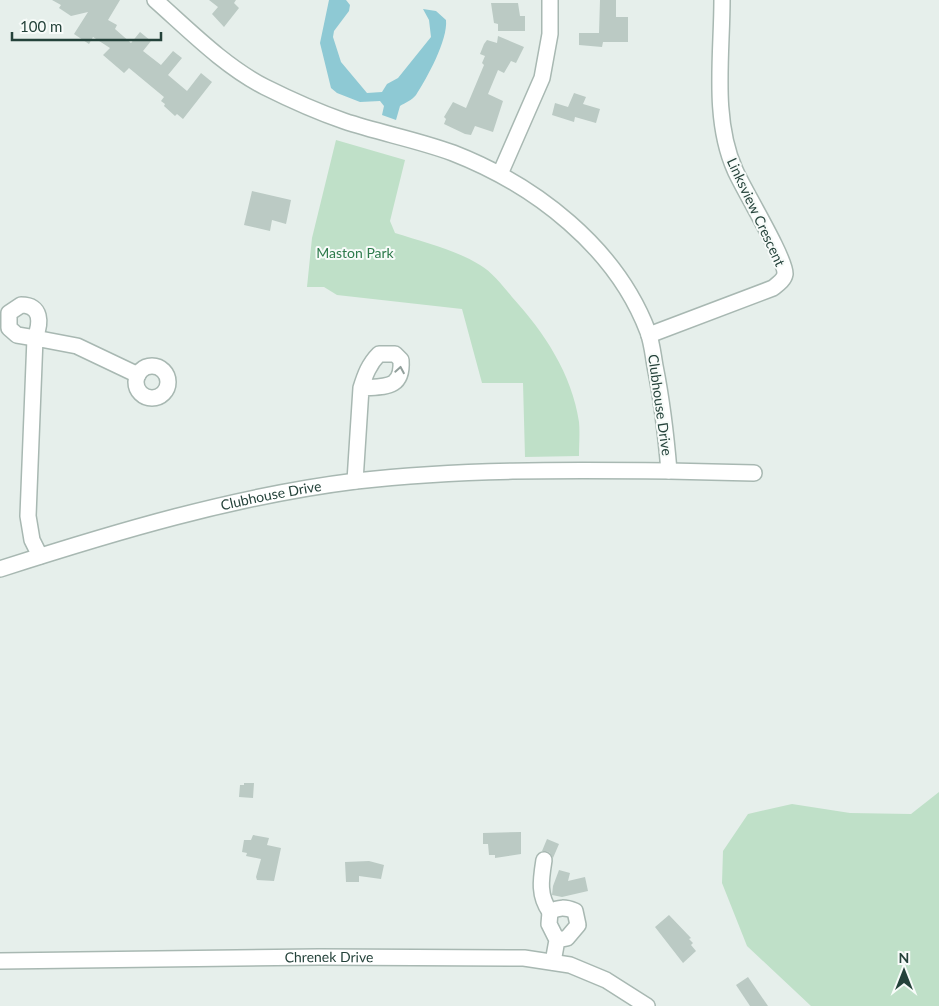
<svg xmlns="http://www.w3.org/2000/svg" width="939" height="1006" font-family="Lato,sans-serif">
  <rect width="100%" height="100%" fill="#e6efeb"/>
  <!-- green -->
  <g fill="#bfe0c8">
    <path d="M336 140 405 160 390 221 395 233C423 242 454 249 480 265 492 272 503 286 512 297 544 332 572 374 579 422 580 433 579 445 579 456L525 457 523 383H482L462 309 337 295 324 287H307L312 238Z"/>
    <path d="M939 792V1006H811L747 946 722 883 723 851 748 814 792 804 850 813 911 814Z"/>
  </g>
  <!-- water -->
  <path fill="#8ec9d4" d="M329 0H346L350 5 349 11 334 31 333 37 341 62 367 93 382 92 387 84 398 78 431 37 429 20 423 9 436 11 446 20C448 40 427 78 416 95 412 100 405 103 400 106L396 120 382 115 384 106 380 101 360 102 337 93 331 88 320 43Z"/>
  <!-- building -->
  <g fill="#bbcac4">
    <path d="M52 0H120L108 20 117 25 115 29 131 43 140 32 151 41 143 51 161 65 173 51 182 58 168 75 187 91 201 73 212 82 183 119 177 114 175 116 164 106 165 104 161 101 164 97 129 68 124 73 103 55 110 48 93 37 89 44 74 34 88 12 71 16 59 8 61 5Z"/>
    <path d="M209 0H236L234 3 239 8 224 27 212 14 218 7Z"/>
    <path d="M600 0H616V17H628V42H603L602 47 579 45V33H599Z"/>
    <path d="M491 3H518L520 16H525V31H498V24L494 23Z"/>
    <path d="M498 36 524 47 516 63 511 61 504 73 498 70 488 94 503 101 493 132 475 126 471 135 465 134 444 124 446 119 444 117 453 102 466 108 484 65 482 63 485 56 480 54 484 44 487 40 497 43Z"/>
    <path d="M574 93 586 97 583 104 600 109 596 123 575 117 574 122 552 115 555 103 568 107Z"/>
    <path d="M252 191 291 200 286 224 272 220 270 231 244 225Z"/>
    <path d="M244 783H254L253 798 239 797 240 785H244Z"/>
    <path d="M521 832V854L495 858V855H489L488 844H483V833Z"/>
    <path d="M253 835 269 838 267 845 281 848 274 881 257 880 256 877 261 859 246 856 247 853 242 852 244 840H251Z"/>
    <path d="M547 839 559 844 553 858 549 852 542 851Z"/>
    <path d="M369 861 384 865 381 879 359 876V882H346L345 862Z"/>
    <path d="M559 870 570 873 568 881 585 877 588 891 562 897 552 895 553 886Z"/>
    <path d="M669 915 691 938 689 939 693 943 691 945 696 951 683 963 655 927Z"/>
    <path d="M748 977 768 1006H750L736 985Z"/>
  </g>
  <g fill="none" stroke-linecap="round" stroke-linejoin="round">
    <!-- minor casing -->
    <g stroke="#a8b8b2" stroke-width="18">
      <g id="minor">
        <path d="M500 174 542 78 550 34V0"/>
        <path d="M21 305C42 305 41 323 35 338L17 335 9 328V313Z"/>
        <path d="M649 335 773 288C778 284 784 280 785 274 786 259 743 189 735 170 712 119 722 55 722 0"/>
        <circle cx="152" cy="382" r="16"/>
        <path d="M669 471 754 473"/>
        <path d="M355 481 361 388C365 375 369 364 379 354H395L401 360C403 390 384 386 361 388"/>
        <path d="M40 556 32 540 28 516 35 338 77 346 138 375"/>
        <path id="s1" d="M0 569C115 532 235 496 356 481 460 469 565 470 669 471 666 435 662 401 655 366 653 355 652 343 648 332 616 247 535 185 453 153 418 140 380 133 344 121 318 112 289 99 265 87 224 66 189 30 155 0"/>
        <path d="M544 860C541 879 538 895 550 912"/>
        <path id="s2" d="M0 961 319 957 524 958 570 965 606 980 647 1006"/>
        <path d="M553 962 557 940 567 938 578 925 575 911C565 907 559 907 550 912L549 924 557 940"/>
      </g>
    </g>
    <!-- minor -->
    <use href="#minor" stroke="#fff" stroke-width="15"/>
  </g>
  <!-- one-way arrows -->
  <defs><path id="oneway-chevron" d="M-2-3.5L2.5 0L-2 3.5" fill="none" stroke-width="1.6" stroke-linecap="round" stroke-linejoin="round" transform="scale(1.25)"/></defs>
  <use stroke="#92a09c" href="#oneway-chevron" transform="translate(400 370) rotate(-80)"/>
  <g text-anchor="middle" stroke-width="4" stroke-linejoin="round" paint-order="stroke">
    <!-- street labels -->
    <g font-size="14" fill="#24423a" stroke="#f7fbf9">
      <text transform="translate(756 212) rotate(65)" y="5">Linksview Crescent</text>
      <text transform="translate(660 405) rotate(82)" y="5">Clubhouse Drive</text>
      <text dy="5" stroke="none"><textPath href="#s1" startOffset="281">Clubhouse Drive</textPath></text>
      <text dy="5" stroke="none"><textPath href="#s2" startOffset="329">Chrenek Drive</textPath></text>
    </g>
    <!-- park labels -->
    <g font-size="14" fill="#2d7a4b" stroke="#f7fbf9">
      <text x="355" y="258">Maston Park</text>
    </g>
  </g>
  <!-- north arrow -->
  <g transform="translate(904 971)" stroke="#f7fbf9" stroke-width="4" paint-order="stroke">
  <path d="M0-4L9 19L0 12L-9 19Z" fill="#24423a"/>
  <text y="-8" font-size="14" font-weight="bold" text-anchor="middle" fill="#24423a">N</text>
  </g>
  <!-- scale -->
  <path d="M12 32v8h149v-8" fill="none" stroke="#24423a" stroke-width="2.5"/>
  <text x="20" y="32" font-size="15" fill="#24423a" stroke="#f7fbf9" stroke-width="4" paint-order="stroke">100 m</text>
</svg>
